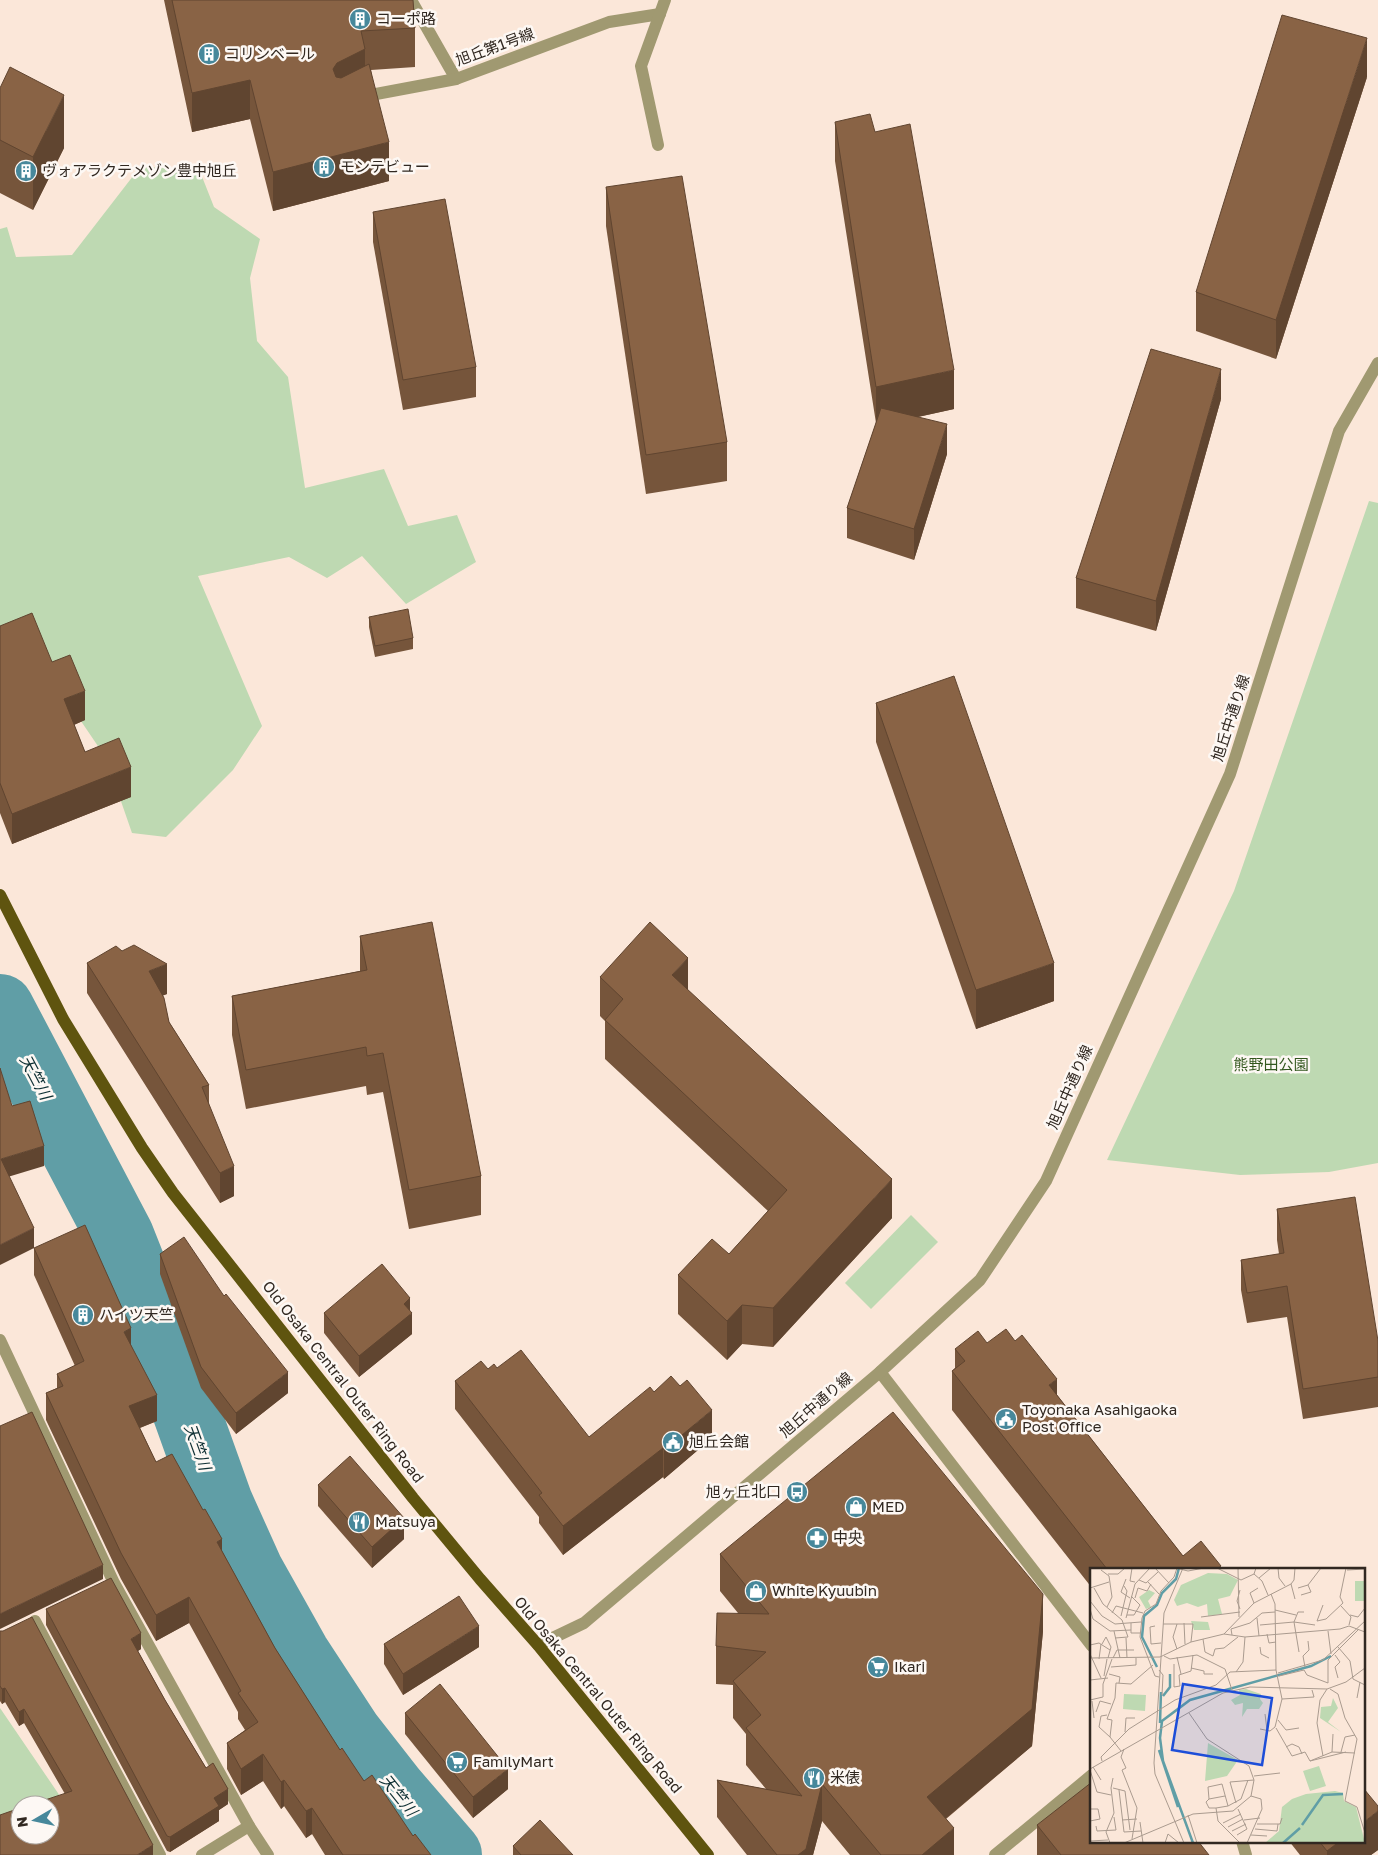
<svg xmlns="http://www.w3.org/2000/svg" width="1378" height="1855" font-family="'Golos Text','Noto Sans JP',sans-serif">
  <rect width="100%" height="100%" fill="#fbe7d9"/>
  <!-- green -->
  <g fill="#bed9b2">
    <path d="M140 167 199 169 214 207 260 239 250 278 257 341 288 377 305 488 384 469 408 526 457 515 476 562 406 604 362 556 327 578 289 557 198 576 262 726 233 770 166 837 132 833 106 758 45 668 0 662V229L7 227 16 257 72 255Z"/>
    <path d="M1369 501 1378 503V1163L1329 1172 1240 1175 1107 1160 1234 891Z"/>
    <path d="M911 1215 938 1242 871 1309 845 1283Z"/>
    <path d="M0 1708 62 1799 43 1805H20V1812L0 1819Z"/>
  </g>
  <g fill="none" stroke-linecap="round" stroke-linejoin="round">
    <!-- river -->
    <path stroke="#609ea6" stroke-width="68" d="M0 1008 120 1236 156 1327 219 1503 250 1572 296 1654 349 1735 392 1790 448 1855"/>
    <!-- minor -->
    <g stroke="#a09971" stroke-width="12">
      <path d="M411 0 456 79"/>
      <path d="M360 97 456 79 609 22 660 14"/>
      <path d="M658 145 641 66 665 0"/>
      <path d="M0 1340 114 1583 249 1826 268 1855"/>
      <path d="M880 1372 1092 1646"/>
      <path d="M35 1621 160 1855"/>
      <path d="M538 1645 584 1623 880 1372 980 1280 1046 1181 1230 774 1339 431 1378 363"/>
      <path d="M1242 1841 1246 1855"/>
      <path d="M202 1855 249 1826"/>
      <path d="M995 1855 1092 1775"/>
    </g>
    <!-- major -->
    <path stroke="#5f540f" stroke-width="12" d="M0 895 63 1019 142 1148 173 1193 413 1498 480 1579 538 1645 708 1855"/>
  </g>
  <!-- wall -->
  <g fill="#76553b">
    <path d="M164 0H413L415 28V67L371 70 389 181 273 211 250 119 192 132Z"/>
    <path d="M1367 77 1276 359 1196 331V292Z"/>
    <path d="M0 88 64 148 33 210 0 193Z"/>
    <path d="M835 122 954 409 918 417 947 454 914 560 847 538V508L876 423 835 161Z"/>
    <path d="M606 187 727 442V481L646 494 606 226Z"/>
    <path d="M373 212 476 367V397L403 410 373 242Z"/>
    <path d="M1221 399 1156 631 1076 608V578Z"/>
    <path d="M369 617 413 638V649L375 657 369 627Z"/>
    <path d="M0 626 52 662 85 720 74 725 85 752 131 797 12 844 0 813Z"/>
    <path d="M876 703 1054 1001 976 1029 876 742Z"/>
    <path d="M360 936 481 1176V1215L409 1229 383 1092 367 1095 366 1086 246 1109 232 1035V996L360 971Z"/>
    <path d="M122 951 167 994 163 995 169 1022 209 1085V1105L234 1196 220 1203 87 993V963Z"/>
    <path d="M600 977 688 990 892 1218 773 1347 742 1344 727 1360 678 1314V1275L729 1254 768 1211 605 1059V1021L600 1016Z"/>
    <path d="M1277 1209 1378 1341V1407L1303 1419 1287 1317 1247 1323 1241 1290V1260L1279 1254 1277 1240Z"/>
    <path d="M34 1248 131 1345 157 1421 140 1428 156 1462 222 1551 275 1648 340 1750 364 1781 413 1836 431 1855H325L312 1834 306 1838 284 1806 281 1809 263 1781 241 1795 227 1769V1743L245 1730 238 1719V1712L189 1623 156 1641 121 1579 46 1420V1393L57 1388V1374L75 1366 34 1275Z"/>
    <path d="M160 1254 288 1393 236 1434 201 1388 160 1274Z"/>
    <path d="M410 1311 412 1334 359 1377 324 1333V1313Z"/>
    <path d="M987 1343 1057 1395 1183 1556 1221 1569H1092V1588L952 1410V1371L955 1368V1349Z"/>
    <path d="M497 1368 589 1437 654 1392 712 1438 664 1479 663 1477 563 1555 539 1523V1517L455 1409V1381L488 1369Z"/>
    <path d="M318 1485 404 1539 372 1568 318 1506Z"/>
    <path d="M720 1554 1043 1631 1032 1746 946 1819 954 1855H850L822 1821 813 1855H747L717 1817V1780L766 1789 746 1765V1734L733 1718V1685L716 1684V1646L738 1613 720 1591Z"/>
    <path d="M46 1609 141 1649 138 1651 165 1700 228 1804 219 1810V1821L170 1852 167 1851 46 1625Z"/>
    <path d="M0 1631 153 1855 65 1794 24 1723 19 1726 5 1702 2 1704 0 1701Z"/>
    <path d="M384 1644 479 1647 403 1695 384 1664Z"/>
    <path d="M405 1713 508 1789 473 1818 405 1734Z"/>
    <path d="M1037 1825 1209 1855H1037Z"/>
    <path d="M1289 1841H1364L1378 1850 1371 1855H1300Z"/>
    <path d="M513 1846 573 1855H513Z"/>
  </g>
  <!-- shaded-wall -->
  <g fill="#604530">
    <path d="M1367 38V77L1276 359V320Z"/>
    <path d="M365 49V87L337 102 333 69 337 63Z"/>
    <path d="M250 80V119L192 132V93Z"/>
    <path d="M64 95V148L33 210V157Z"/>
    <path d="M389 142V181L273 211V172Z"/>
    <path d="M1221 369V399L1156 631V601Z"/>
    <path d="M954 370V409L876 426V387Z"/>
    <path d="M947 424V454L914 560V529Z"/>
    <path d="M85 691V720L64 729V699Z"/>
    <path d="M131 767V797L12 844V814Z"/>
    <path d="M688 958V996L672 975Z"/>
    <path d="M1054 963V1001L976 1029V990Z"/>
    <path d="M167 964V994L149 1001V971Z"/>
    <path d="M44 1146V1166L1 1179V1159Z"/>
    <path d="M234 1166V1196L220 1203V1173Z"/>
    <path d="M892 1179V1218L773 1347V1308Z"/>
    <path d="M34 1228V1248L0 1265V1245Z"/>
    <path d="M410 1298V1315L412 1313V1334L359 1377V1356L404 1304Z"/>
    <path d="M742 1305V1344L727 1360V1321Z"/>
    <path d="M131 1328V1355L124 1332Z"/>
    <path d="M288 1372V1393L236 1434V1413Z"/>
    <path d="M1057 1379V1418L1049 1385Z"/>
    <path d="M157 1395V1421L129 1432V1406Z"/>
    <path d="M712 1410V1438L664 1479V1450Z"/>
    <path d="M663 1448V1477L563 1555V1526Z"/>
    <path d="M404 1518V1539L372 1568V1547Z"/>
    <path d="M222 1539V1565L217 1542Z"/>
    <path d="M103 1565V1579L0 1629V1614Z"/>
    <path d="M1043 1594V1631L1032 1746 927 1834V1797Z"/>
    <path d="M189 1597V1623L156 1641V1615Z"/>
    <path d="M479 1626V1647L403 1695V1674Z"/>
    <path d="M141 1633V1649L131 1655V1639Z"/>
    <path d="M5 1688V1702L2 1704V1689Z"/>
    <path d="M24 1709V1723L19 1726V1712Z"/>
    <path d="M263 1754V1781L241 1795V1769Z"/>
    <path d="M508 1769V1789L473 1818V1797Z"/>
    <path d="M284 1780V1806L281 1809V1782Z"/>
    <path d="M822 1784V1821L813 1855H798Z"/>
    <path d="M228 1789V1804L219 1810V1821L170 1852V1837L214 1798Z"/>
    <path d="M312 1808V1834L306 1838V1811Z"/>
    <path d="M1378 1811V1850L1371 1855H1327V1851L1340 1841H1364V1822Z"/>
    <path d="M954 1828V1855H922Z"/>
    <path d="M153 1845V1855H137Z"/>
  </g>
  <!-- building -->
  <g fill="#896345" stroke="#604530">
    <path d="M172 0H413L415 28 361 31 365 49 337 63 333 69 336 77 341 78 369 64 389 142 273 172 250 80 192 93Z"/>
    <path d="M1282 15 1367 38 1276 320 1196 292Z"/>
    <path d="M10 67 64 95 33 157 0 140V88Z"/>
    <path d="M870 114 875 132 910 124 954 370 876 387 835 122Z"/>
    <path d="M682 176 727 442 646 455 606 187Z"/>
    <path d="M445 199 476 367 403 380 373 212Z"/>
    <path d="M1151 349 1221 369 1156 601 1076 578Z"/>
    <path d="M881 408 947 424 914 529 847 508Z"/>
    <path d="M408 609 413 638 375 646 369 617Z"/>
    <path d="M32 613 52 662 70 655 85 691 64 699 85 752 119 738 131 767 12 814 0 783V626Z"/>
    <path d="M954 676 1054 963 976 990 876 703Z"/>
    <path d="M432 922 481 1176 409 1190 383 1053 367 1056 366 1047 246 1070 232 996 367 970 360 936Z"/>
    <path d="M650 922 688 958 672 975 892 1179 773 1308 742 1305 727 1321 678 1275 712 1239 729 1254 787 1190 605 1020 623 999 600 977Z"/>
    <path d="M134 945 167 964 149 971 164 998 169 1022 209 1085 202 1087 234 1166 220 1173 87 963 116 946 122 951Z"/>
    <path d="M0 1068 12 1106 30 1101 44 1146 1 1159 34 1228 0 1245Z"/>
    <path d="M1355 1197 1378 1341V1377L1303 1389 1287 1286 1247 1293 1241 1260 1284 1253 1277 1209Z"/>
    <path d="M85 1225 131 1328 124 1332 157 1395 129 1406 156 1462 172 1454 203 1510 205 1509 222 1539 217 1542 275 1648 340 1750 342 1748 364 1781 372 1775 413 1836 415 1834 431 1855H343L312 1808 306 1811 284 1780 281 1782 263 1754 241 1769 227 1743 258 1722 238 1693 241 1691 189 1597 156 1615 121 1553 46 1393 63 1386 57 1374 84 1361 34 1248Z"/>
    <path d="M184 1237 224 1296 226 1294 288 1372 236 1413 201 1367 160 1254Z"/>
    <path d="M382 1264 410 1298 404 1304 412 1313 359 1356 324 1313Z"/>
    <path d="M1006 1329 1015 1341 1022 1335 1057 1379 1049 1385 1183 1556 1201 1541 1221 1566 1217 1569H1107L952 1371 965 1361 955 1349 978 1331 987 1343Z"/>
    <path d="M521 1350 589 1437 650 1387 654 1392 671 1376 680 1386 687 1380 712 1410 664 1450 663 1448 563 1526 539 1495 542 1493 455 1381 481 1361 488 1369 494 1364 497 1368Z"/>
    <path d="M32 1412 103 1565 0 1614V1426Z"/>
    <path d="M893 1412 1043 1594 1032 1709 927 1797 954 1828 922 1855H881L822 1784 806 1849 798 1855H777L717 1780 802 1796 746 1728 761 1715 733 1681 766 1652 716 1646 717 1613 769 1614 720 1554Z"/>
    <path d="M350 1456 404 1518 372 1547 318 1485Z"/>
    <path d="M111 1578 141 1633 131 1639 165 1700 206 1768 213 1763 228 1789 214 1798 219 1806 170 1837 167 1836 46 1609Z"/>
    <path d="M459 1596 479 1626 403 1674 384 1644Z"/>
    <path d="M32 1617 153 1845 137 1855H0V1815L20 1808V1835H50V1805H30L72 1791 24 1709 19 1712 5 1688 2 1689 0 1686V1631H3Z"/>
    <path d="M440 1684 508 1769 473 1797 405 1713Z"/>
    <path d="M1092 1782V1841H1198L1209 1855H1061L1037 1825Z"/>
    <path d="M1364 1789 1378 1806V1811L1364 1822Z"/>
    <path d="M540 1820 573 1855H521L513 1846Z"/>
    <path d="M1319 1841H1340L1327 1851Z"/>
  </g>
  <!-- icons -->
  <defs>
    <g id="building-disc" transform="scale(1.125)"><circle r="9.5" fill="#47889b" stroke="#fdf8f4"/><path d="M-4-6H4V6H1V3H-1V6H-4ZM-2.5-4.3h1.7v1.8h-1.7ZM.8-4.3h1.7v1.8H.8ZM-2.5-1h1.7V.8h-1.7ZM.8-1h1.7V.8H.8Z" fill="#fff"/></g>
    <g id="civic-disc" transform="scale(1.125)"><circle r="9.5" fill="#47889b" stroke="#fdf8f4"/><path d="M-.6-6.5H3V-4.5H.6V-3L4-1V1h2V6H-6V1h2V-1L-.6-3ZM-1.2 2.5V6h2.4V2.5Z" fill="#fff"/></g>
    <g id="bus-disc" transform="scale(1.125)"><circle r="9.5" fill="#47889b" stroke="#fdf8f4"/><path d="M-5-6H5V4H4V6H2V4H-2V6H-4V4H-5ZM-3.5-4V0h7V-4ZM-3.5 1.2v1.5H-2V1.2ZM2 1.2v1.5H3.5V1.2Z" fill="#fff"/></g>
    <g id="shop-disc" transform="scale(1.125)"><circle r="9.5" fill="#47889b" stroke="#fdf8f4"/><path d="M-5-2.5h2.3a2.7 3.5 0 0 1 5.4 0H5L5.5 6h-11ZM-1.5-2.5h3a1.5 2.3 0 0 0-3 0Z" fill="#fff"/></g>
    <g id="restaurant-disc" transform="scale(1.125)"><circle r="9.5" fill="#47889b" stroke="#fdf8f4"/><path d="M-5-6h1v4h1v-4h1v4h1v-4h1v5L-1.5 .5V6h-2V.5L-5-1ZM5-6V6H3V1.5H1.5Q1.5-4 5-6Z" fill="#fff"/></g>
    <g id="pharmacy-disc" transform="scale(1.125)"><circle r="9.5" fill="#47889b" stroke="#fdf8f4"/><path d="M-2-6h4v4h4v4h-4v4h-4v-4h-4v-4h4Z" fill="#fff"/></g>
    <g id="supermarket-disc" transform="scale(1.125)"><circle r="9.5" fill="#47889b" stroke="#fdf8f4"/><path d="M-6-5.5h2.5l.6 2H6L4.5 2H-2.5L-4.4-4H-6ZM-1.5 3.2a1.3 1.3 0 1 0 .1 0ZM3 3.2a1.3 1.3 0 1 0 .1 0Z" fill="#fff"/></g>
  </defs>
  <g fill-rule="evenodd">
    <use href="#building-disc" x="360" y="19"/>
    <use href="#building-disc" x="209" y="54"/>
    <use href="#building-disc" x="324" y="167"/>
    <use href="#building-disc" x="26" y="171"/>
    <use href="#building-disc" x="83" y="1315"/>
    <use href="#civic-disc" x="1006" y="1419"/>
    <use href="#civic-disc" x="673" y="1442"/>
    <use href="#bus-disc" x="797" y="1492"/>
    <use href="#shop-disc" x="856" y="1507"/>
    <use href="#restaurant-disc" x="359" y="1522"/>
    <use href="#pharmacy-disc" x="817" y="1538"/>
    <use href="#shop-disc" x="756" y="1591"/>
    <use href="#supermarket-disc" x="878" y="1667"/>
    <use href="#supermarket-disc" x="457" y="1762"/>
    <use href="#restaurant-disc" x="814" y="1778"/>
  </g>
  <g text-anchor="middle" stroke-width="5" stroke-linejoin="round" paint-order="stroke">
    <!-- poi labels -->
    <g font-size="15" fill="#312821" stroke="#fdf8f4" text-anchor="start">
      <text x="376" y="24">コーポ路</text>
      <text x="225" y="59">コリンベール</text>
      <text x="340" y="172">モンテビュー</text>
      <text x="42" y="176">ヴォアラクテメゾン豊中旭丘</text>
      <text x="99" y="1320">ハイツ天竺</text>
      <text x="1022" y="1415">Toyonaka Asahigaoka<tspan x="1022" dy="17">Post Office</tspan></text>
      <text x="689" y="1447">旭丘会館</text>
      <text x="781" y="1497" text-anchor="end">旭ヶ丘北口</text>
      <text x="872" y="1512">MED</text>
      <text x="375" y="1527">Matsuya</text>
      <text x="833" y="1543">中央</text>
      <text x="772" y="1596">White Kyuubin</text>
      <text x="894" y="1672">Ikari</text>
      <text x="473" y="1767">FamilyMart</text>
      <text x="830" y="1783">米俵</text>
    </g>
    <!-- street labels -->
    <g font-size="15" fill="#312821" stroke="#fdf8f4">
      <text transform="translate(495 47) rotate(-20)" y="5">旭丘第1号線</text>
      <text transform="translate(1231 718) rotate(-72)" y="5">旭丘中通り線</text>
      <text transform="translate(1070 1087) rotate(-66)" y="5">旭丘中通り線</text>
      <text transform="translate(343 1382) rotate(52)" y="5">Old Osaka Central Outer Ring Road</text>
      <text transform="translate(816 1405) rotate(-41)" y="5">旭丘中通り線</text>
      <text transform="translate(598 1695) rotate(50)" y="5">Old Osaka Central Outer Ring Road</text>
    </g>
    <!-- park labels -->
    <g font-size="15" fill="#33571e" stroke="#fdf8f4">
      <text x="1271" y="1070">熊野田公園</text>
    </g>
    <!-- water labels -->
    <g font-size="16" font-style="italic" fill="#0e2f33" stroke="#fdf8f4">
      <text transform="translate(36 1077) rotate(62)" y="6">天竺川</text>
      <text transform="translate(198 1447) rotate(70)" y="6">天竺川</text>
      <text transform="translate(399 1795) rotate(51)" y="6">天竺川</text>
    </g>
  </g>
  <!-- overview -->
  <g transform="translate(1090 1568)">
    <rect width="275" height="275" fill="#fbe7d9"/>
    <path d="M118 5 137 6 148 12 140 28 128 31 132 46 118 48 117 36 108 39 97 35 87 38 84 32 91 17ZM265 13H275V33H265ZM59 22 65 25 58 33 61 39 56 41 49 29ZM101 53 118 54 120 62H104ZM156 121 171 126 170 131 173 135 169 141H157L152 149 153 135 145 137 141 132 150 127 149 122ZM34 126 56 127 55 143 33 141ZM243 130 248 140 238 154 251 164 230 150 231 139 241 138ZM118 175 148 192 137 208 115 213ZM229 198 236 218 220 223 213 203ZM245 223 253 225 254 233 266 239 275 275H175L189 263 192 239 202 231 216 226Z" fill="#bed9b2"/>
    <path fill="none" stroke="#609ea6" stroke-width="2.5" d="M67 99 52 69 54 48 67 37 72 25 86 11 89 0M73 128 80 119V106M70 155 71 124M69 182 88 239M212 257 233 227 253 226M103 275 73 193 70 170 72 153 100 132 221 98 241 88M193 275 210 260"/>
    <path fill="none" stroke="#aa9b8f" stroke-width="1" d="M42 0 40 13 45 14M65 0 79 15M86 0 98 3 114 0M93 0 74 45 64 195 65 206 94 275M127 0 151 12 164 6 166 0M148 0 149 49M188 0 189 10 195 18M11 2 19 8 22 29 17 39M257 2 275 1M18 6H28L35 0M164 6 172 13 178 27M169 10 181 0M36 11 31 24 40 30M49 12 56 15 68 4M58 14 69 26M201 16 205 31M0 20 19 14M4 20 13 36 32 52 38 69 25 70M208 20 218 17 231 0M150 22 147 33 150 41M211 27 221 24 218 17M45 30 48 20 57 23 61 16M0 33 12 48 25 56 51 54M164 35 160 25 168 20M233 37 227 53 236 51 253 35 250 29 256 0M251 38 261 49 259 57M0 41 3 51 20 63 41 62M185 42 206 47M22 45 26 38 53 45M37 47H44L50 37 41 28M260 47 268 49 275 40M31 48 37 23 34 18M111 49 150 44M36 50 45 16 60 0M167 50 169 68M41 55V65H50M94 55 95 76M73 56H103L101 74M170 57 204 54 225 57M65 58 60 59 61 76 71 75M24 63 30 90M238 63 241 86M134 66 164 35 201 16 204 12 205 0M177 66 179 75 186 74M142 67 141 61 160 55 172 45 185 44M36 70 37 90M113 71 115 84 123 88 125 81 134 80 148 69M12 76 16 69 21 79 18 90M0 77 9 75 20 82M170 79 171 86 179 90M248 79 260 93 263 111 275 117M87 81 83 69 87 56M209 84 204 54 208 44H214M0 86 11 110M245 87 250 94 245 99 248 110M74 88 80 91 107 87 135 101 142 122M87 89 91 106M0 90 70 89 101 74 134 66 155 69 250 61 259 58 275 64M23 90 27 82H44M9 91 11 76M238 92 269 61M84 96V119L90 118 89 107 101 103 103 87M21 99 46 97V90M215 99 213 88 219 82 218 73M101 100 114 103V106H123M69 102 73 107 72 127M146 104 153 94 155 69M188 105 233 92 275 53M19 106 30 109 29 115M14 108 17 91M189 108 214 102 217 107 238 115M69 109 65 108 50 69 52 50 55 43 66 36 71 23 84 9 87 0M0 112 18 110M238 115V92M240 121 248 126 255 150 267 171 255 233 267 239 275 265M267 130 270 114M192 131 224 129 222 122M0 132 13 129V116L22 91M2 133 4 150M6 144 10 133 21 136M175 146 177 162M17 147 11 148 9 159 20 169M188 152 196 162 209 160M186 160 202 188 215 184M170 161 180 163 185 159 192 131 186 102 185 36 181 26M35 164 36 150H45M196 179 202 176 209 179 212 186M34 181 31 189 36 200 32 202 47 240 42 271M31 183 20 169 22 152 17 151 25 130 26 115 41 116 63 97M215 184 220 193 242 184 265 185M242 184 243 166M251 184 255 169 265 167M233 188 227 155 230 132 237 121M12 193 11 189 39 161 85 132 126 117 140 104 186 102M220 193 256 184M3 199 11 212M0 201 133 125 160 119 237 121 256 114 275 100M0 202 7 224 21 227M164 208 190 205M23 220 35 223 40 262M29 222 34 264 51 263M119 231 135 228M146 235 140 214 164 212M138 238 132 216 118 219 119 231 116 234 119 240H126L138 238 151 231 158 212M126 240 128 253 150 275M0 241H8L10 251 0 253M98 247 107 275M32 252 47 251M154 252 170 250M50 254 53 275M133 255 151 246M167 256H190L192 250M6 258 7 263 26 262 24 249M138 259 153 251M165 261 187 263 188 256M142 263 156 256M147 267 157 261 148 241M161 267 177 268M0 273 18 272M20 275 16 264 24 245 21 220 23 210M34 275 103 246 143 243 161 228 164 212 159 198 117 171 99 145M75 275 78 266 89 275M157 275 172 241 171 231 161 228"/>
    <path fill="#1d4ed8" fill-opacity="0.15" stroke="#1d4ed8" stroke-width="2.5" d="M93 116 182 130 172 197 82 182Z"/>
    <rect width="275" height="275" fill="none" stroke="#312821" stroke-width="2.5"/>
  </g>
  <!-- north arrow -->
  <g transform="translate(35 1820) rotate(261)"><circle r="24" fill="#fdf8f4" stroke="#aba5a0"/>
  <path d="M0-4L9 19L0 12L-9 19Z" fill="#47889b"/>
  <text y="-8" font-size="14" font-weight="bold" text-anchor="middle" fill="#312821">N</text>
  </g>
</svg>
